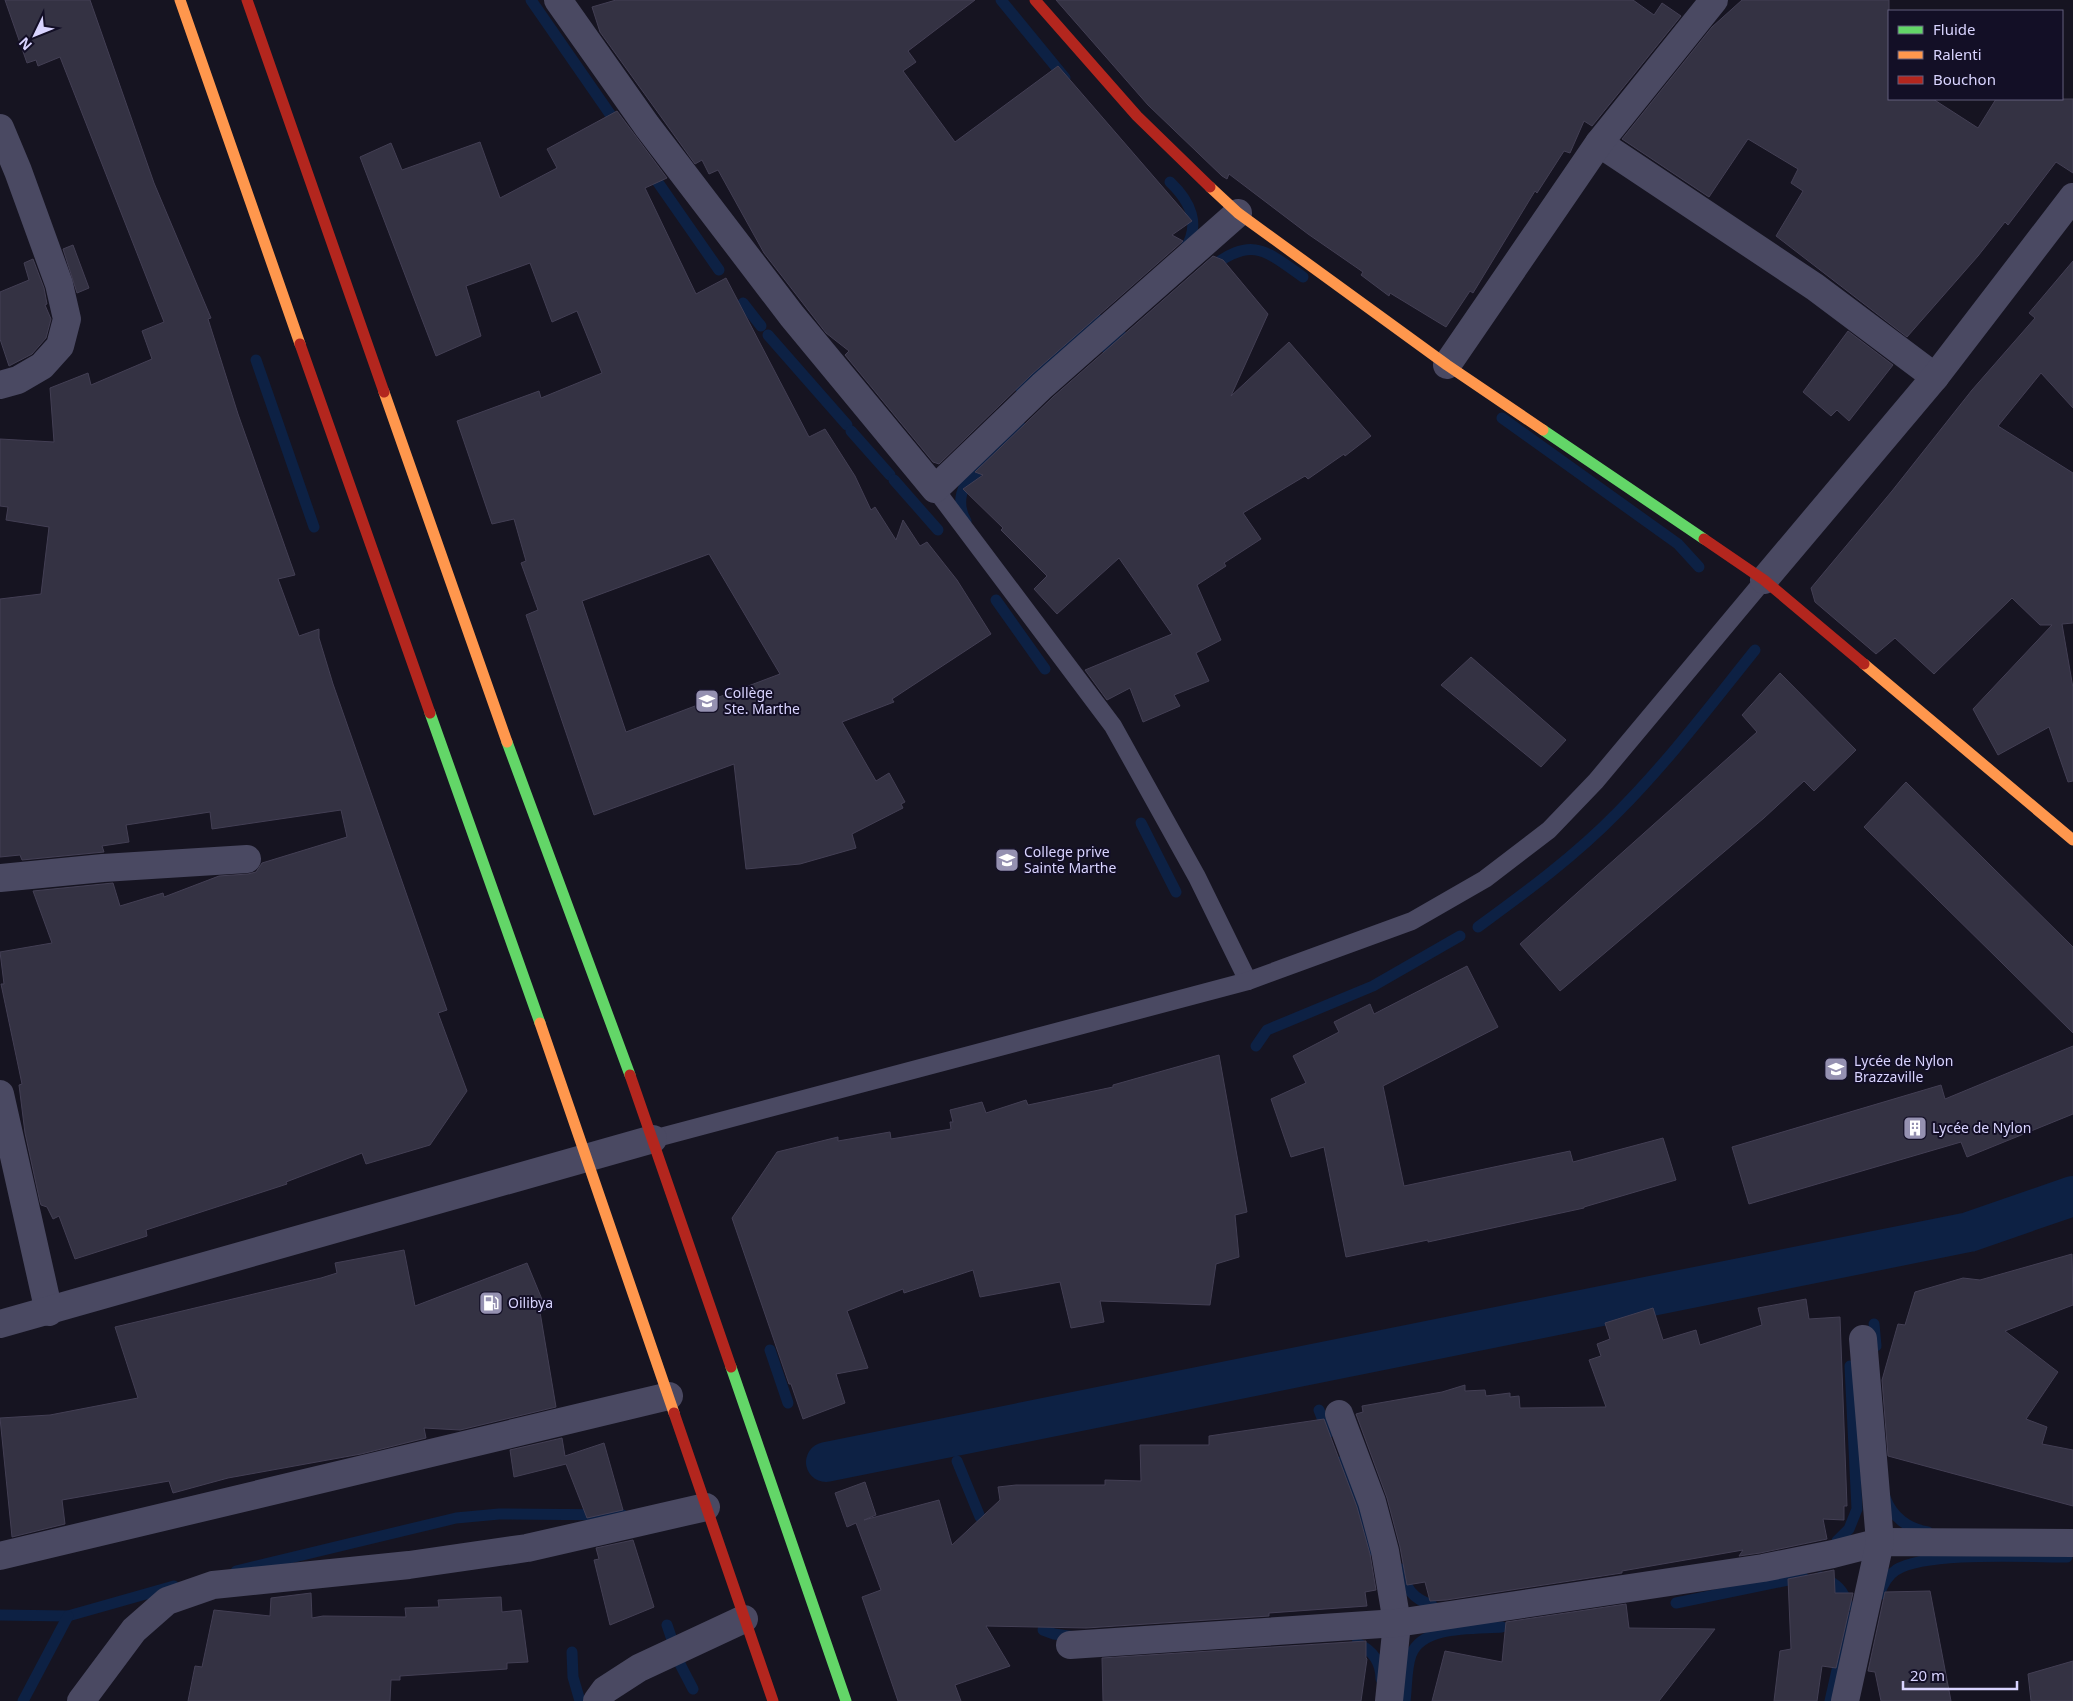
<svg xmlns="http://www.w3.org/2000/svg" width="2073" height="1701" font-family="'Noto Sans',sans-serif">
  <rect width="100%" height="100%" fill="#161421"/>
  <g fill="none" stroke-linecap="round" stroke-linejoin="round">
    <!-- stream -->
    <g stroke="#0d2144" stroke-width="11">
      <path d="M531 0 619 127"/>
      <path d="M1001 0 1065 78"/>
      <path d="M650 171 719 270"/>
      <path d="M1170 182C1190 201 1202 225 1184 250"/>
      <path d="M1210 268C1252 236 1265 250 1303 277"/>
      <path d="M743 303 761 326"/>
      <path d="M768 335 847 425"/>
      <path d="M1105 347 1121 335"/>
      <path d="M256 360 314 527"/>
      <path d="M1020 387 1057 353 1097 319"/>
      <path d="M1502 418 1678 544 1699 567"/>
      <path d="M851 431 890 475"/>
      <path d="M894 480 938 530"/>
      <path d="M966 521C959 509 959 497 965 485L1020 426"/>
      <path d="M996 600 1045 669"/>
      <path d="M1141 823 1176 892"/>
      <path d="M1478 927C1526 892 1575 856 1617 813 1667 763 1710 706 1755 650"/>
      <path d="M1256 1046 1267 1030 1373 986 1460 936"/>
      <path d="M1874 1324 1876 1346"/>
      <path d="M770 1350 788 1403"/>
      <path d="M1319 1410 1328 1433"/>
      <path d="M957 1461 980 1517"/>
      <path d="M1340 1462 1357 1505 1370 1550"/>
      <path d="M1885 1497C1892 1517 1908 1529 1928 1532"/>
      <path d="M1837 1541 1849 1529 1857 1509 1850 1366"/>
      <path d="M1401 1569C1405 1588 1413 1599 1432 1605"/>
      <path d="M236 1571 456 1518 499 1514 623 1515"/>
      <path d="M1821 1577C1836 1583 1844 1590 1848 1606"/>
      <path d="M1879 1595C1882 1586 1887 1576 1896 1570 1926 1551 2029 1557 2067 1557"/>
      <path d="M1676 1603 1803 1577"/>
      <path d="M0 1615 68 1616 174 1586"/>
      <path d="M667 1625 681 1666 693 1689"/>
      <path d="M1043 1630 1054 1634 1076 1637"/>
      <path d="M1357 1643C1372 1650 1381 1662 1381 1679"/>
      <path d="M572 1652 573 1677 580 1701"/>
      <path d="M23 1701 68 1616"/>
      <path d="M1405 1701C1407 1687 1406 1669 1411 1655 1422 1625 1475 1629 1502 1627"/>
      <path d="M1830 1701 1849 1617"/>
    </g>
    <!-- canal -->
    <path stroke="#0d2144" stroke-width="40" d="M826 1462 1969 1232 2073 1196"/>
  </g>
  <!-- building -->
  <g fill="#343243" stroke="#433f54" fill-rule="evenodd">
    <path d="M5 0H90L154 183 211 318 208 319 238 414 295 575 278 579 299 636 319 629V638L333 684 447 1010 438 1013 467 1091 430 1145 366 1164 362 1153 286 1182 287 1184 146 1230 147 1236 75 1259 59 1216 53 1219 47 1207 41 1205 40 1202 25 1133 19 1085 22 1084 1 984H4L0 952 52 943 33 891 113 883 120 906 163 893 164 897 219 876 248 874 256 872 262 863 347 837 341 810 212 829 210 812 126 825 129 842 102 846 104 852 22 860 20 855 0 857V599L41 594 49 527 6 520 8 507 0 506V439L54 442 50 388 88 373 91 385 152 359 142 331 164 322 60 57 38 66 36 60 27 63Z"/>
    <path d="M616 0H975L908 51 916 62 903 71 955 142 1058 66 1192 221 1172 235 1183 241 1032 374 939 464 933 462 845 355 849 351 826 333 764 253 718 170 709 174 702 160 695 164 600 32 592 7Z"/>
    <path d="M1056 0H1633L1654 15 1662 3 1681 16 1592 126 1584 121 1570 153 1564 151 1537 193 1535 191 1473 293 1470 291 1446 327 1390 293 1389 296 1361 275 1363 272 1308 234 1229 174 1227 179 1222 176 1148 105Z"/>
    <path d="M1742 0H1889V99H1933L1978 128 1996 99H2073V173L2056 162 2008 225 2005 222 1978 256 1907 337 1776 236 1803 191 1791 183 1798 169 1748 139 1709 197 1622 139 1712 27Z"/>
    <path d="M617 111 667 178 645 188 696 294 726 278 809 437 825 429 855 476 871 510 875 507 896 540 903 520 920 546 927 542 957 580 991 634 892 699 894 702 842 722 876 781 889 773 905 802 901 804 903 808 852 834 856 848 800 864 746 869 734 764 594 815 526 615 538 610 521 563 526 561 514 519 492 524 457 421 539 391 541 398 602 373 577 311 552 322 530 263 466 286 481 336 436 356 360 157 391 143 402 170 480 142 500 198 557 168 547 149ZM709 554 780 674 626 732 582 601Z"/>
    <path d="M73 245 89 288 77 293 63 249Z"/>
    <path d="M1213 256 1223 260 1268 314 1231 396 1289 342 1371 436 1345 456 1344 454 1308 479 1305 476 1243 513 1261 539 1224 563 1226 566 1197 585 1221 640 1196 653 1209 681 1174 695 1180 706 1143 722 1130 688 1107 700 1085 670 1172 634 1119 558 1057 614 1034 589 1047 576 1001 530 1003 528 963 489 983 475 975 472 1053 397Z"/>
    <path d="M33 259 44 288 47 304 45 305 51 319 46 338 32 354 9 366 0 339V292L29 280 24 263Z"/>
    <path d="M2073 261V408L2041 373 1998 426 2073 473V623L2062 624 2073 688V781L2068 782 2049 727 1998 755 1973 709 2052 625H2040L2012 598 1934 674 1895 638 1876 654 1815 602 1811 588 1892 491 1972 390 2035 318 2029 313Z"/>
    <path d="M1848 331 1893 365 1849 421 1837 410 1831 416 1803 392Z"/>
    <path d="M1471 657 1566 740 1541 767 1441 685Z"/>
    <path d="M1780 673 1856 750 1814 791 1804 781 1764 818 1560 991 1520 944 1757 732 1742 715Z"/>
    <path d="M1906 782 2073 947V1033L1864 827Z"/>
    <path d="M1467 966 1498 1027 1383 1086 1404 1186 1570 1151 1573 1162 1663 1138 1676 1180 1584 1207V1208L1428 1242V1240L1346 1257 1324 1147 1291 1157 1271 1099 1306 1083 1293 1056 1339 1032 1334 1022 1370 1004 1374 1014Z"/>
    <path d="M2073 1046V1114L1967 1157 1961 1142 1749 1204 1732 1147 1941 1085 1945 1099Z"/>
    <path d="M1219 1055 1247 1212 1235 1215 1239 1257 1216 1264 1210 1305 1100 1301 1104 1322 1071 1328 1060 1282 980 1297 973 1270 904 1293 903 1289 847 1311 868 1368 836 1374 845 1403 803 1419 791 1384H789L732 1218 777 1152 838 1137V1141L890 1132 891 1139 951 1129 950 1122H953L950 1110 982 1102 986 1113 1026 1100 1028 1105 1113 1087V1085Z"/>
    <path d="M404 1250 415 1306 527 1263 546 1309 540 1312 556 1407 460 1430 424 1428 426 1438 361 1454 228 1478 173 1493 169 1481 62 1500 65 1524 12 1537 0 1418 50 1415 138 1398 115 1327 321 1278 337 1273 335 1263Z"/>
    <path d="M2072 1254 2073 1305 2005 1331 2058 1372 2026 1419 2047 1427 2042 1444 2073 1450V1506L1888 1456 1882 1380 1898 1324 1905 1325 1915 1292 1963 1278 1980 1280Z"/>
    <path d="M1806 1299 1809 1319 1840 1317 1847 1506H1844V1520L1823 1519 1827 1539 1760 1553 1739 1556 1743 1550 1622 1571V1573L1446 1600 1430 1601 1425 1582 1407 1585 1400 1547 1387 1498 1356 1414 1363 1412 1362 1406 1442 1392 1465 1385V1391L1485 1390 1486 1396 1510 1393V1397L1519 1396 1520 1408 1606 1407 1589 1360 1601 1356 1597 1344 1610 1339 1605 1323 1653 1308 1663 1340 1696 1330 1700 1345 1762 1325 1758 1308Z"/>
    <path d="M1324 1419 1357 1507 1370 1554 1376 1590 1365 1592 1367 1606 1269 1613V1616L1086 1628 986 1626 1010 1666 955 1685 961 1701H898L862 1597 881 1590 856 1523 847 1527 835 1493 865 1482 876 1515 864 1520 939 1500 952 1545 1000 1500 998 1487 1016 1485H1105V1480L1141 1481 1140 1445H1209V1436Z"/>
    <path d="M562 1438 565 1456 604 1443 623 1510 587 1518 566 1464 514 1477 510 1450Z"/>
    <path d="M633 1540 654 1607 610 1625 594 1560 599 1559 596 1548Z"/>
    <path d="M1834 1570 1835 1593H1853L1836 1668 1822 1666 1817 1701H1774L1780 1651 1791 1649 1788 1579Z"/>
    <path d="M1930 1591 1951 1701H1881L1875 1672 1868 1671 1885 1592Z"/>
    <path d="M311 1593 312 1618 323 1616 406 1617 405 1608 439 1607 438 1600 501 1597 502 1612 521 1610 528 1662 507 1663V1669L400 1676V1680H391L390 1701H188L195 1666 202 1667 214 1610 270 1616 271 1598Z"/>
    <path d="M1626 1604 1629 1628 1715 1629 1659 1701H1432L1445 1651 1502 1662 1506 1622Z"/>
    <path d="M1366 1641V1658L1367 1659 1361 1701H1103L1102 1658Z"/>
    <path d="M2073 1661V1701H2031L2028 1674Z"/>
  </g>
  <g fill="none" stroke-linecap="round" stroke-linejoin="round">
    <!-- lane -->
    <g stroke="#4a4962" stroke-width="18">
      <path d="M935 489 1113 726 1197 877 1248 981"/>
      <path d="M653 1139 1248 981 1412 921 1485 879 1549 830 1596 781 1764 580"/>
    </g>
    <!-- street -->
    <g stroke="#4a4962" stroke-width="28">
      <path d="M558 0 647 126 792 316 935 489 1042 386 1238 213"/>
      <path d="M0 128 18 171 59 284 67 319 60 346 42 366 18 380 0 385"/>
      <path d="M1599 143 1815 287 1935 377"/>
      <path d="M1447 365 1599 143 1714 0"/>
      <path d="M1764 580 1935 377 2073 197"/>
      <path d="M0 878 103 868 247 859"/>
      <path d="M0 1094 49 1312"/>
      <path d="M0 1324 653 1139"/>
      <path d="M1339 1414 1372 1502 1385 1551 1397 1623 1389 1701"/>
      <path d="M0 1556 669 1396"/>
      <path d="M1070 1645 1397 1623 1763 1568 1833 1554 1880 1542 2073 1543"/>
      <path d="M81 1701 134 1630 167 1601 213 1585 409 1565 527 1548 706 1507"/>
      <path d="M597 1701 605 1690 639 1668 744 1619"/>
      <path d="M1845 1701 1880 1542 1863 1339"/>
    </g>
    <!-- fast -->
    <g stroke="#63d668" stroke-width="11">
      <path d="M1543 430 1704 539"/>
      <path d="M430 713 540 1023"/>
      <path d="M507 742 630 1075"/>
      <path d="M731 1367 846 1701"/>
    </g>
    <!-- slow -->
    <g stroke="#ff974d" stroke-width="11">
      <path d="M180 0 300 344"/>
      <path d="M1210 187 1238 213 1447 365 1543 430"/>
      <path d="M384 392 507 742"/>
      <path d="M1864 664 2073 840"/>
      <path d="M540 1023 674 1413"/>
    </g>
    <!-- jam -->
    <g stroke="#b3261e" stroke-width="11">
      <path d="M247 0 384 392"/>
      <path d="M1035 0 1137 116 1210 187"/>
      <path d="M300 344 430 713"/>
      <path d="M1704 539 1764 580 1864 664"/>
      <path d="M630 1075 731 1367"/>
      <path d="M674 1413 773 1701"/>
    </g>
  </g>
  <!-- icons -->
  <defs>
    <g id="school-square" transform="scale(1.25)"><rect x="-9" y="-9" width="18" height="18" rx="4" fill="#9591b1" stroke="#130f26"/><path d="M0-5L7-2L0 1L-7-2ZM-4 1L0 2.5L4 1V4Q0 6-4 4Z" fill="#fff"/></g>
    <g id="building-square" transform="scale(1.25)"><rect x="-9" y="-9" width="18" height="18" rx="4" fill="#9591b1" stroke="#130f26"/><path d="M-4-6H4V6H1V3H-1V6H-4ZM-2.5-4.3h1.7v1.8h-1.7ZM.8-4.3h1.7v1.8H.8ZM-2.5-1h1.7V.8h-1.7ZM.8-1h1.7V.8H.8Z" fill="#fff"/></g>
    <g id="fuel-square" transform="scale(1.25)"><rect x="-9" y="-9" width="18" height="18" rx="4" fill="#9591b1" stroke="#130f26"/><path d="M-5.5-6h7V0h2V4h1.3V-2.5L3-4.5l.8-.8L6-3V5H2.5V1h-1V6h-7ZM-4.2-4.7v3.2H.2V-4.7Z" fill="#fff"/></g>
  </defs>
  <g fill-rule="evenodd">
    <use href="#school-square" x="707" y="701"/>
    <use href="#school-square" x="1007" y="860"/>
    <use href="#school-square" x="1836" y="1069"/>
    <use href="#building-square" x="1915" y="1128"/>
    <use href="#fuel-square" x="491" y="1303"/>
  </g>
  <g text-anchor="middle" stroke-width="4" stroke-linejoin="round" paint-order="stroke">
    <!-- poi labels -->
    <g font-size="14" fill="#d9d4ff" stroke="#130f26" text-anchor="start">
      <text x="724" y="698">Collège<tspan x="724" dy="16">Ste. Marthe</tspan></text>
      <text x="1024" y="857">College prive<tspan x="1024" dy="16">Sainte Marthe</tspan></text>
      <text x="1854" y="1066">Lycée de Nylon<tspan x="1854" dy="16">Brazzaville</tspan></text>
      <text x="1932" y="1133">Lycée de Nylon</text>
      <text x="508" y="1308">Oilibya</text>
    </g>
  </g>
  <!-- legend -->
  <rect x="1888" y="10" width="175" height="90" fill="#130f26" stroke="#625e7d"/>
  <rect x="1898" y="26" width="25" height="8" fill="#63d668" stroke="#625e7d"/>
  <text x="1933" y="35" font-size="15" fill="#d9d4ff">Fluide</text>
  <rect x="1898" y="51" width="25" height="8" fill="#ff974d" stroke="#625e7d"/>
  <text x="1933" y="60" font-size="15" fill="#d9d4ff">Ralenti</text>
  <rect x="1898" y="76" width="25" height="8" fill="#b3261e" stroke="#625e7d"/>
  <text x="1933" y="85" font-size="15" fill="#d9d4ff">Bouchon</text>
  <!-- north arrow -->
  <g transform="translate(35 35) rotate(227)" stroke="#130f26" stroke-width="4" paint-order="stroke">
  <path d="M0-4L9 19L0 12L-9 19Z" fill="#d9d4ff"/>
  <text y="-8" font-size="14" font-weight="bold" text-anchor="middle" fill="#d9d4ff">N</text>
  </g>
  <!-- scale -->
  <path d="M1903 1681v8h114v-8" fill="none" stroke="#d9d4ff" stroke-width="2.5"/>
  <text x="1910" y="1681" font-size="15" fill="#d9d4ff" stroke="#130f26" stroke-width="4" paint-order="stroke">20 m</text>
</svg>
